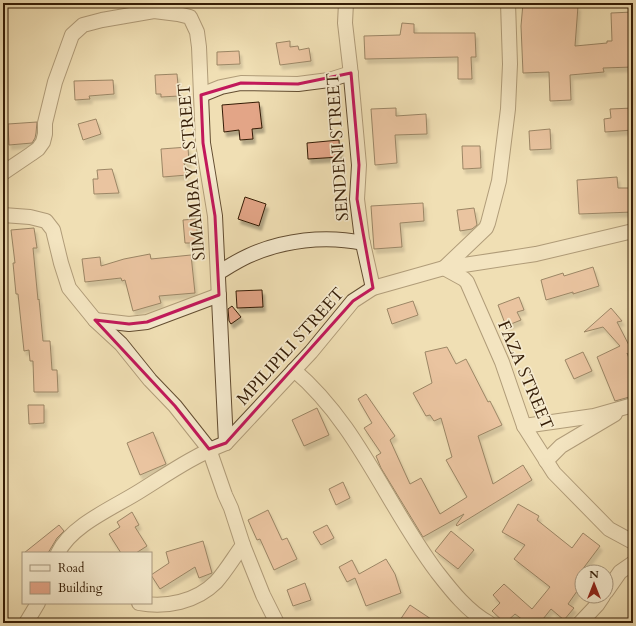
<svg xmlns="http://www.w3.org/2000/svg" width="636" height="626" font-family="Cardo,serif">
  <defs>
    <filter id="shadow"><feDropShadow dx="2.5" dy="4.5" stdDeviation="1" flood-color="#0004"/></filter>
  </defs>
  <rect width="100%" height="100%" fill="#f0dfb4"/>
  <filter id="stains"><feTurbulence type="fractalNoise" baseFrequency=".005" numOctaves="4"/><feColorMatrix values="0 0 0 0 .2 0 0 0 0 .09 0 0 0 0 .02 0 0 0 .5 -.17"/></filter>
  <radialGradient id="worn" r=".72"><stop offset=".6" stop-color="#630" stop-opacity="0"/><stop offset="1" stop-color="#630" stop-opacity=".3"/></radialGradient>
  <!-- building -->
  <g fill="#e3a587" stroke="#341c05" filter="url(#shadow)">
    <path d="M523 3H548L578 6 575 46 607 43V41H612L611 13 633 12V26H631L633 67 603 68 604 72 570 75 571 100 550 101 549 72 523 73 521 26Z"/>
    <path d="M402 23 414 24V33H475L476 57H471L472 79H458V57L365 59 364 36 400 35Z"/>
    <path d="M290 41V47L298 46 299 50 309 48 311 61 280 65 276 43Z"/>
    <path d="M239 51 240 64 217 65V52Z"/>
    <path d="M177 74 179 96 161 97V94H156L155 75Z"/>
    <path d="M113 80 114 94 89 96 90 99 75 100 74 81Z"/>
    <path d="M259 102 262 128 252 129 253 139 240 140 239 130 224 132 222 105Z"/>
    <path d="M396 108V116L426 114 427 134 395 135 397 163 375 165 371 109Z"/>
    <path d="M633 108V130L605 132 604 119 611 118 610 109Z"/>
    <path d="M96 119 101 134 83 140 78 124Z"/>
    <path d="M37 122 36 133 35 138 32 143 9 145 8 124Z"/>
    <path d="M550 129 551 149 530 150 529 131Z"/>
    <path d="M339 140 340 157 308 159 307 143Z"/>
    <path d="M462 146H480L481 168 463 169Z"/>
    <path d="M188 147 189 163H184L187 175 163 177 161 149Z"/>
    <path d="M112 169 119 193 94 194 93 179H98L97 170Z"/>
    <path d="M617 177 618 188H633V212L579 214 577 180Z"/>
    <path d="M245 197 266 204 259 226 238 219Z"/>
    <path d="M423 203 424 221 400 223 402 247 374 249 371 206Z"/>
    <path d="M474 208 477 225 472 229 460 231 457 210Z"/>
    <path d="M196 219 198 243H185L183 220Z"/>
    <path d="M34 228 37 248H33L38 300 39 299 43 341H50L52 370H57L58 392H34L33 361H30L29 350 24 351 18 294H16L13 263H15L11 230Z"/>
    <path d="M150 254 151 259 191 255 195 293 159 296 161 303 133 311 125 280 122 281 121 278 85 282 82 259 100 257 101 266 124 259Z"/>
    <path d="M593 267 599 286 573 294V292L546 300 541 280 563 273 564 276Z"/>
    <path d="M262 290 263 307 237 308 236 291Z"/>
    <path d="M519 297 524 310 517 312 521 320 506 326 498 305Z"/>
    <path d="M413 301 418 315 392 324 387 309Z"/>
    <path d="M232 306 241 317 231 324 229 321 228 309Z"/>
    <path d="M611 308 622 321 617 322 633 353V356L631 358 627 353 633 369V396L615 401 597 357 620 346 603 327 584 332Z"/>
    <path d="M447 347 456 364 466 359 488 402 490 401 502 425 478 436 493 484 523 465 532 480 457 526 456 525 464 514 423 537 381 468 376 456 381 453 364 428 372 423 358 399 366 394 395 436 390 440 410 484 421 478 440 514 467 497 446 460 452 457 441 418 434 421 430 415 426 416 413 393 432 383 425 352Z"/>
    <path d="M583 352 592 371 574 379 565 360Z"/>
    <path d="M28 405H44V423L29 424Z"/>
    <path d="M317 408 329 435 304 446 292 420Z"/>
    <path d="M153 432 166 464 140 475 127 443Z"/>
    <path d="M343 482 350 498 336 505 329 489Z"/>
    <path d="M518 504 539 516 537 520 572 548 583 533 600 546 582 570V584L568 604 574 608 564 620 551 609 543 619 547 623H521L523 620 515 614 505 623 492 611 500 603 493 595 504 584 532 609 550 587 514 559 525 545 502 532Z"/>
    <path d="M268 510 282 540 287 538 297 559 274 570 260 539 257 540 248 520Z"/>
    <path d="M132 512 139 525 135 527 147 546 136 553H121L109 534 120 527 117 522Z"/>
    <path d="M59 525 64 531 57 538 48 553H24Z"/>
    <path d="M327 525 334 538 321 545 313 532Z"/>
    <path d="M451 531 474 550 458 569 435 551Z"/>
    <path d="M203 541 212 573 199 578 195 567 160 589 151 575 169 563 166 552Z"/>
    <path d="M386 559 395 574 401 593 366 606 355 578 347 582 339 567 352 560 359 574Z"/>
    <path d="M305 583 311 600 293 606 287 590Z"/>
    <path d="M410 605 437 623H398Z"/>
  </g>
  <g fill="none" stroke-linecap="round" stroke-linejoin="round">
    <!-- minor casing -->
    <g stroke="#634d31" stroke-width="16">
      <g id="minor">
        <path d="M346 3 345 23 350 66 359 165 357 199 362 239 373 288"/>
        <path d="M508 3 510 64 508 109 499 181 488 223 486 228 444 268 464 279 467 282 502 362 524 426 554 473 609 529 633 542"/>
        <path d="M201 95 221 87 241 83 298 84 329 80 351 73"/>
        <path d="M3 173 31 154 38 149 43 142 45 134V123L55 82 72 35 83 25 102 20 154 11 178 14 190 17 197 32 199 47 203 143 215 216 226 443"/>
        <path d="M3 215 30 217 46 221 53 230 61 263 69 288 95 320 121 344 150 380 175 406 209 449 225 495 231 508 243 545 263 595 277 623"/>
        <path d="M218 273C228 267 237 261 248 256 283 240 325 235 363 243"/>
        <path d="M95 320 129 324 147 322 219 295"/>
        <path d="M294 370C358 424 387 506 437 572 451 590 468 612 489 623"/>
        <path d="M524 426 594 416 633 405"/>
        <path d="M546 461 561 446 615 414"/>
        <path d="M58 553C71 525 115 507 140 491 169 473 193 456 226 443L311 352 353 301 373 288 444 268 536 254 633 231"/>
        <path d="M606 592 620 572 633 563"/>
        <path d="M139 603C166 608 196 602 216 582 226 571 234 557 243 545"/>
        <path d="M26 623 38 603"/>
        <path d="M580 623 597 605 603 596"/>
      </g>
    </g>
    <!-- minor -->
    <use href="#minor" stroke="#f5eace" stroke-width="14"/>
  </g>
  <!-- marked area -->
  <path d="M0 0H636V626H0ZM351 73 359 165 357 199 373 288 353 301 226 443 209 449 175 406 95 320 129 324 147 322 219 295 215 216 203 143 201 95 241 83 298 84Z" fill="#f0dfb4" fill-opacity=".55" fill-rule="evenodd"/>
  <path fill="none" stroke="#c2185b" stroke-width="3" stroke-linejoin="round" d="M351 73 359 165 357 199 373 288 353 301 226 443 209 449 175 406 95 320 129 324 147 322 219 295 215 216 203 143 201 95 241 83 298 84Z"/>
  <g text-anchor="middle" stroke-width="3.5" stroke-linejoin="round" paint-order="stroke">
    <!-- street labels -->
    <g font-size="17" fill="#341c05" stroke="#f5eace">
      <text transform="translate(337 147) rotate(-94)" y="6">SENDENI STREET</text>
      <text transform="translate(191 172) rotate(-95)" y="6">SIMAMBAYA STREET</text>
      <text transform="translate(290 346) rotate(-48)" y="6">MPILIPILI STREET</text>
      <text transform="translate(526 375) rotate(67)" y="6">FAZA STREET</text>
    </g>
  </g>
  <!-- margin -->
  <rect width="636" height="626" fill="none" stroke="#f0dfb4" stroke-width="16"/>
  <rect x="4" y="4" width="628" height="618" fill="none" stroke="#341c05" stroke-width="2"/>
  <rect x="8" y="8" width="620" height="610" fill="none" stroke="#341c05"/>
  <!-- legend -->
  <rect x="22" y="552" width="130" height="52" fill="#f5eace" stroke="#a8987e"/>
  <rect x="30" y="565" width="20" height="6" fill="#f5eace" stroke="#a8987e"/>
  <text x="58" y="572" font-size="12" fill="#341c05">Road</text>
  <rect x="30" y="582" width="20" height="12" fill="#e3a587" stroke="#a8987e"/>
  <text x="58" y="592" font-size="12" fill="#341c05">Building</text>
  <!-- north arrow -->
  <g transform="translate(594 584)"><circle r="19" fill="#f5eace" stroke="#a8987e"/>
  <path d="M0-3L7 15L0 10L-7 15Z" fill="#8f2418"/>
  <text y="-6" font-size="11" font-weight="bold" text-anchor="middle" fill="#341c05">N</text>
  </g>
  <rect width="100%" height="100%" filter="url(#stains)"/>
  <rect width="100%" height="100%" fill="url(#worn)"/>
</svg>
